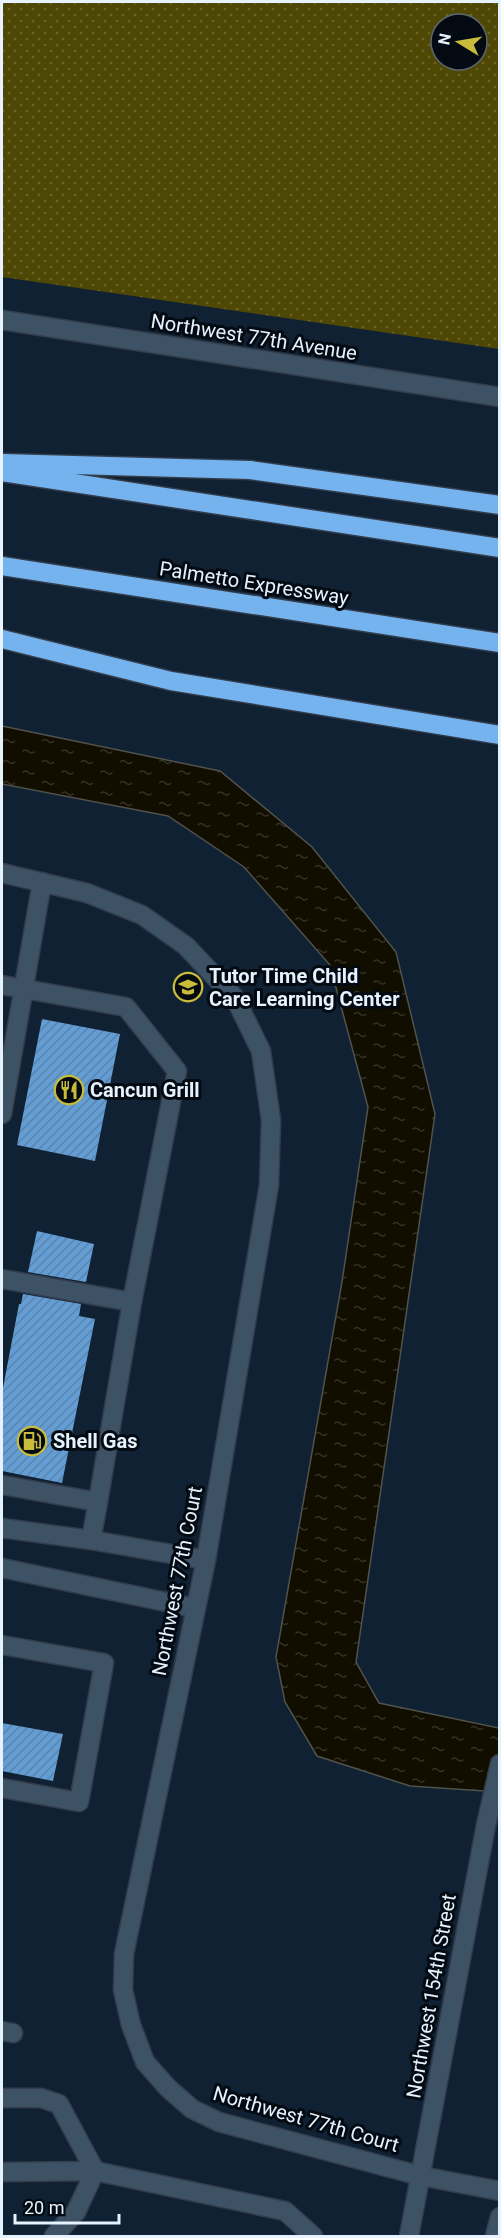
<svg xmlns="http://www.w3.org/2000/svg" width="501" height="2238" font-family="Roboto,sans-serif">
  <defs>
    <pattern id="grass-dots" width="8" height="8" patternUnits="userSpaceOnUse" patternTransform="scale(1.5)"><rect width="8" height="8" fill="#4f4805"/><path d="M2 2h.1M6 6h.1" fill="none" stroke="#68632a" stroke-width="1.8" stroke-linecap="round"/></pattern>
    <pattern id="water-ripples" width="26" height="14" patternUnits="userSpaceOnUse" patternTransform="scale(1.5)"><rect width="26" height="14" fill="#110e00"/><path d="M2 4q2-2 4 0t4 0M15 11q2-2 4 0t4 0" fill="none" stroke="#343226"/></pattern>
    <pattern id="building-hatch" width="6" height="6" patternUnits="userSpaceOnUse" patternTransform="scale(1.5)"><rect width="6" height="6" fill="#639dd4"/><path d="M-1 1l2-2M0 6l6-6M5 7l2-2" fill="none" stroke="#5a84ab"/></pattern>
  </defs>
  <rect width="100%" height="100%" fill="#0f2133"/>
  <!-- grass -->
  <path fill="url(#grass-dots)" fill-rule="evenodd" d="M2 2H499V349L2 277ZM441 24H477V60H441Z"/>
  <!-- water -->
  <path fill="url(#water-ripples)" stroke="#51524c" stroke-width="1.5" d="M2 726 220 771 312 847 396 952 435 1114 356 1662 379 1703 499 1728V1792L410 1786 317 1756 285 1702 276 1657 342 1282 368 1107 330 965 244 867 168 816 2 784Z"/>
  <!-- building -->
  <g fill="url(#building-hatch)">
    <path d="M42 1019 120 1034 95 1161 17 1145Z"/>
    <path d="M37 1231 94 1244 86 1282 28 1272Z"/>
    <path d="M23 1294 81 1304 79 1316 95 1319 62 1483 2 1471V1393L19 1304H21Z"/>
    <path d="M2 1723 63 1734 53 1781 2 1771Z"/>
  </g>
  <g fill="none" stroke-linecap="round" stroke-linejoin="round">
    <!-- lane casing -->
    <g stroke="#333d4c" stroke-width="21">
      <g id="lane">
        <path d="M2 985 126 1007 177 1071 132 1302"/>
        <path d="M2 1114 42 882"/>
        <path d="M2 1279 132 1302 98 1502 2 1485"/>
        <path d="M2 1528 91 1540 206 1560"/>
        <path d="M91 1540 98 1502"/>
        <path d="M2 1568 195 1608"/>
        <path d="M2 1645 104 1663 79 1802 2 1788"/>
        <path d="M2 2031 13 2033"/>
        <path d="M2 2098H41L59 2104 95 2171"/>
        <path d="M2 2172 95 2171 285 2211 313 2236"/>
        <path d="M54 2236 76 2212 95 2171"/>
      </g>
    </g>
    <!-- secondary casing -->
    <g stroke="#333d4c" stroke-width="21">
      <g id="secondary">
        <path d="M2 320 500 397"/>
        <path d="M2 873 87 893 142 915 186 946 235 998 261 1051 271 1120 269 1185 206 1560 124 1954 123 1990 131 2025 145 2062 168 2088 192 2109 219 2122 421 2176 500 2191"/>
        <path d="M409 2236 486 1825 500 1764"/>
        <path d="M495 2236 500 2217"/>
      </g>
    </g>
    <!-- highway casing -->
    <g stroke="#333d4c" stroke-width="21">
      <g id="highway">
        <path d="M3 463 250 470 500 505"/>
        <path d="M2 472 500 548"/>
        <path d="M2 566 500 643"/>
        <path d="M2 639 171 681 500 735"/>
      </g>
    </g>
    <!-- lane -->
    <use href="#lane" stroke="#3e5266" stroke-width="18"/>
    <!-- secondary -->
    <use href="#secondary" stroke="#3e5266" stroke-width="18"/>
    <!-- highway -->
    <use href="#highway" stroke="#75b3ee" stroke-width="18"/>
  </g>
  <!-- icons -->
  <defs>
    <g id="school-ring" transform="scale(1.5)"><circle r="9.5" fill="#040a12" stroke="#c9bb3b" stroke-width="1.5"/><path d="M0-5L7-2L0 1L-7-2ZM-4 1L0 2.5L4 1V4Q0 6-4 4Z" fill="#c9bb3b"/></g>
    <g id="restaurant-ring" transform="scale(1.5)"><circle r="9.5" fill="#040a12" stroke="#c9bb3b" stroke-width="1.5"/><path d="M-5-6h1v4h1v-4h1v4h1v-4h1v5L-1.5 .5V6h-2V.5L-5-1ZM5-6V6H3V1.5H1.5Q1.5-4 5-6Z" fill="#c9bb3b"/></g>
    <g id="fuel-ring" transform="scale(1.5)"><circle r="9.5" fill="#040a12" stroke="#c9bb3b" stroke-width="1.5"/><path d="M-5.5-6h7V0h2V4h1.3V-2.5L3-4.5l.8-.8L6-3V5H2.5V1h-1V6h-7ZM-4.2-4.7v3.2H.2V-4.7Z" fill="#c9bb3b"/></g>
  </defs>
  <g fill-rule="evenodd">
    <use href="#school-ring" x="188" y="987"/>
    <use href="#restaurant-ring" x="69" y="1090"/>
    <use href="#fuel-ring" x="32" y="1441"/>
  </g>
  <g text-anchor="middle" stroke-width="6" stroke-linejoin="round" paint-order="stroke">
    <!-- street labels -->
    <g font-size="20" fill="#e6f2fe" stroke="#040a12">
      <text transform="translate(254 337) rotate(9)" y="7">Northwest 77th Avenue</text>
      <text transform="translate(254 583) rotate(9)" y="7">Palmetto Expressway</text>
      <text transform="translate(177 1581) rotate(-79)" y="7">Northwest 77th Court</text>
      <text transform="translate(431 1996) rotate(-80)" y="7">Northwest 154th Street</text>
      <text transform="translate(306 2119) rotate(16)" y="7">Northwest 77th Court</text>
    </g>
    <!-- poi labels -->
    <g font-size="20" font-weight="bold" fill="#e6f2fe" stroke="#040a12" text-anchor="start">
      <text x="209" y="983">Tutor Time Child<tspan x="209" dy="23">Care Learning Center</tspan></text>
      <text x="90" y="1097">Cancun Grill</text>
      <text x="53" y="1448">Shell Gas</text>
    </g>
  </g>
  <!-- border -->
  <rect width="501" height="2238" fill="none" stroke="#e6f2fe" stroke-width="6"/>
  <!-- north arrow -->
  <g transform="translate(459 42) rotate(281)"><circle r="28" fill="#040a12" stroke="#5e6770" stroke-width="1.5"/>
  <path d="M0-4.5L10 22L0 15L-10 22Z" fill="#c9bb3b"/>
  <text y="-9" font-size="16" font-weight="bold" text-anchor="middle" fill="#e6f2fe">N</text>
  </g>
  <!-- scale -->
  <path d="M15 2214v9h104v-9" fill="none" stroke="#e6f2fe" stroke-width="3"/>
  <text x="24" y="2214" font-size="18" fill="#e6f2fe" stroke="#040a12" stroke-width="4.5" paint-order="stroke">20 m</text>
</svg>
